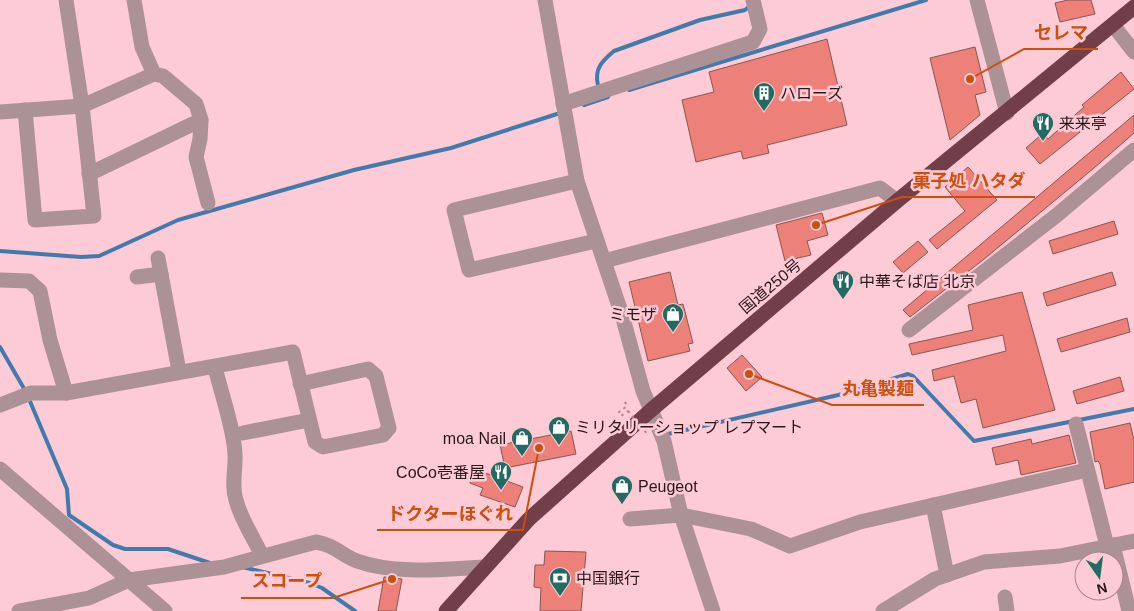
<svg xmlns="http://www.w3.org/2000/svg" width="1134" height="611" font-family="Arial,'Noto Sans JP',sans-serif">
  <rect width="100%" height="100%" fill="#fdcbd5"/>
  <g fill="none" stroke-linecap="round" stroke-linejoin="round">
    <!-- stream -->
    <g stroke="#437aac" stroke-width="4">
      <path d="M598 85C594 69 602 61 614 51L700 20 745 10 750 6"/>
      <path d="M629 90 926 0"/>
      <path d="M584 105 608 97"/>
      <path d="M0 251 81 257 99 256 178 220 354 170 451 148 557 114"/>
      <path d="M0 347 26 392"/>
      <path d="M29 399 67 489 69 515 113 545 125 549H168L210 563"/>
      <path d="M668 434 847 393 908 374 913 376 974 441 1134 409"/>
      <path d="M242 567 310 583 322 588 355 611"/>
    </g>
  </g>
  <!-- building -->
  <g fill="#ed8179" stroke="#8a5550">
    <path d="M1068 0H1091L1095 14 1060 22 1055 3Z"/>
    <path d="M827 39 847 125 767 145 769 153 743 159 741 151 696 162 682 100 714 92 709 72Z"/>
    <path d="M975 47 986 92 975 95 980 115 950 140 930 58Z"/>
    <path d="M1121 72 1134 89 1040 164 1026 148 1043 133 1048 139 1084 107 1082 105Z"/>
    <path d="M1134 115V133L1094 168 983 260 910 317 903 310Z"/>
    <path d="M968 167 997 200 937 249 929 240 965 211 945 187Z"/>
    <path d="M822 213 828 235 807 241 811 255 785 261 776 225Z"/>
    <path d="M1114 221 1118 234 1053 254 1049 241Z"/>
    <path d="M918 241 928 252 903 273 893 262Z"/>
    <path d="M670 272 678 305 683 304 693 343 688 344 690 351 648 361 629 282Z"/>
    <path d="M1112 272 1116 285 1047 306 1043 293Z"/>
    <path d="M1022 292 1055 410 983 428 976 399 961 403 954 376 934 381 932 370 1006 351 1003 335 912 355 909 344 973 330 968 305Z"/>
    <path d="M1127 318 1130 332 1061 352 1057 339Z"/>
    <path d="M742 355 762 377 746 391 727 368Z"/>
    <path d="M1120 377 1124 391 1077 404 1073 391Z"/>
    <path d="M1130 423 1134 440V482L1105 489 1100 464 1098 461 1095 462 1090 432Z"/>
    <path d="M571 431 576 454 505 468 500 445Z"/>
    <path d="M1069 435 1076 463 1021 475 1018 460 996 465 992 448 1031 439 1032 444Z"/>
    <path d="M475 469 523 487 515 507 480 495 483 488 470 483Z"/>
    <path d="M545 551 586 552 581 611H540L541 588 534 587 535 565H544Z"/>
    <path d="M384 577 402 579 396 611H378Z"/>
  </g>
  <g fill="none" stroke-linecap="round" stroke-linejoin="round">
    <!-- path -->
    <path stroke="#ac868d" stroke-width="2" stroke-dasharray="2.5 4" stroke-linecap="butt" d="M625 402 627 406 619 412 621 416 628 411"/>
    <!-- minor -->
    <g stroke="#ac9196" stroke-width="15">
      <path d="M545 0 577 181 622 315 643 391 664 441 681 515 713 611"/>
      <path d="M977 0 1007 113"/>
      <path d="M1113 25 1134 52"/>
      <path d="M563 104 753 42 760 29 753 0"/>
      <path d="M25 110 35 220 94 216 82 106 66 0"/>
      <path d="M0 112 82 106 154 74"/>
      <path d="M201 120 200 139 196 157 208 203"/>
      <path d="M89 174 201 120 196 104 163 76 154 74 142 47 134 0"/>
      <path d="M577 181 454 210 469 270 596 241"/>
      <path d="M158 258 179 371"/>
      <path d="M604 261 880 188 897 201"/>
      <path d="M137 277 161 274"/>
      <path d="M0 280 29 281 40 291 50 340 66 393"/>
      <path d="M909 330 1057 215 1134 150"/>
      <path d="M215 367C221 393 234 429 235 454 236 470 231 484 236 500 241 520 254 538 262 556"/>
      <path d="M0 405 31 393H66L293 352 315 442 323 447 383 435 389 428 376 376 368 369 300 384"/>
      <path d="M1076 424 1107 546"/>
      <path d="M243 433 309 420"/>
      <path d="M0 469 165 611"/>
      <path d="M933 505 947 575"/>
      <path d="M630 519 681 515 751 529 790 546 860 522 1087 470"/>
      <path d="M1113 545 1129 611"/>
      <path d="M1005 597 1007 611"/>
      <path d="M19 611 89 598 129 580 224 567 316 542C335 545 341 555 357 561 396 575 443 569 484 567"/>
      <path d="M883 611 935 579 984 562 1060 556 1134 541"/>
    </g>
    <!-- highway -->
    <path stroke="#713e4a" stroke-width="15" d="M446 611 529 519 650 411 897 201 1134 7"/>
    <!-- path-bridge -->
    <path stroke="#ac868d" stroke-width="2" stroke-dasharray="2.5 4" stroke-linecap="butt" d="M628 411 648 435"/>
  </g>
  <!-- icons -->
  <defs>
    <g id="building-pin" transform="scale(1.125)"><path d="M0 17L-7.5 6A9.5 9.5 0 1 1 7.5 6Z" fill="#216b63" stroke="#fdcbd5"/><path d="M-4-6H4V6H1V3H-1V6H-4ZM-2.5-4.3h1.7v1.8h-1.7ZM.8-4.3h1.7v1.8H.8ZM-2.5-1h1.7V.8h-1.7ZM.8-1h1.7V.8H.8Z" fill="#fff"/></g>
    <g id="restaurant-pin" transform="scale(1.125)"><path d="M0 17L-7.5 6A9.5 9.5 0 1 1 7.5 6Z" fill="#216b63" stroke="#fdcbd5"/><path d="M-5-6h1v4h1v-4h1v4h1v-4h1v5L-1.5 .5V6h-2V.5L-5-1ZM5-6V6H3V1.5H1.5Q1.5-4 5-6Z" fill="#fff"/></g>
    <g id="shop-pin" transform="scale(1.125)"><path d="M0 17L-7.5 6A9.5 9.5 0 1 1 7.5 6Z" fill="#216b63" stroke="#fdcbd5"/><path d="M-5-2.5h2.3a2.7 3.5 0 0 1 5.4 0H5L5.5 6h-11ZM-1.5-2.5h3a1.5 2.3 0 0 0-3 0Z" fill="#fff"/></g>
    <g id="bank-pin" transform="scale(1.125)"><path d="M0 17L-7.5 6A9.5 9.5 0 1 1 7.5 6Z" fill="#216b63" stroke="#fdcbd5"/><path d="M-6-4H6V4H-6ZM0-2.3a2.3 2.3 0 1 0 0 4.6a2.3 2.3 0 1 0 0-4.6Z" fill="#fff"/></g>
  </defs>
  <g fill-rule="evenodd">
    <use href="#building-pin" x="764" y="93"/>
    <use href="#restaurant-pin" x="1043" y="123"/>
    <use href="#restaurant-pin" x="843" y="281"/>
    <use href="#shop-pin" x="673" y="314"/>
    <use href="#shop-pin" x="559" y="427"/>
    <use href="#shop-pin" x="522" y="438"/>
    <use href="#restaurant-pin" x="501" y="472"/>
    <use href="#shop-pin" x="622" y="486"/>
    <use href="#bank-pin" x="560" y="578"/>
  </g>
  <g text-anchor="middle" stroke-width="5" stroke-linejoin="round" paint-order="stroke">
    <!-- poi labels -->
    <g font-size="16" fill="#2b161a" stroke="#fdcbd5" text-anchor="start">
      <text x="780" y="99">ハローズ</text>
      <text x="1059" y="129">来来亭</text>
      <text x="859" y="287">中華そば店 北京</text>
      <text x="657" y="320" text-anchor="end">ミモザ</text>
      <text x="575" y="433">ミリタリーショップ レプマート</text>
      <text x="506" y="444" text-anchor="end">moa Nail</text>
      <text x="485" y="478" text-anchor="end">CoCo壱番屋</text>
      <text x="638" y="492">Peugeot</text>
      <text x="576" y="584">中国銀行</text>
    </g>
    <!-- street labels -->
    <g font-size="16" fill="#2b161a" stroke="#fdcbd5">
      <text transform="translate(770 286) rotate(-40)" y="6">国道250号</text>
    </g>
  </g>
  <!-- callouts -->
  <path fill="none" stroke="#cc4f0e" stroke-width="2" d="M970 79L1024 49H1098M816 225L902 197H1035M749 374L832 405H924M539 448L523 530H377M392 579L333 598H241"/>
  <g fill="#cc4f0e" stroke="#fdcbd5" stroke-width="2">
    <circle cx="970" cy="79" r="5"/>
    <circle cx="816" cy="225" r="5"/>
    <circle cx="749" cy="374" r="5"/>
    <circle cx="539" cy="448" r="5"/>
    <circle cx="392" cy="579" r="5"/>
  </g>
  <g font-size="18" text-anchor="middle" font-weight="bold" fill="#cc4f0e" stroke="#fdcbd5" stroke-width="5" stroke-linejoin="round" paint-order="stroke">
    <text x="1061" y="39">セレマ</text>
    <text x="969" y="187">菓子処 ハタダ</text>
    <text x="878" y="395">丸亀製麺</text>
    <text x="450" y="520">ドクターほぐれ</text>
    <text x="287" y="587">スコープ</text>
  </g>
  <!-- north arrow -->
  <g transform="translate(1099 576) rotate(166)"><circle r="24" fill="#fdcbd5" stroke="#a9838a"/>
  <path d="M0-4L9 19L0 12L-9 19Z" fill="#216b63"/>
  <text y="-8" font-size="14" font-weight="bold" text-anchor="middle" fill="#2b161a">N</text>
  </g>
</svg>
